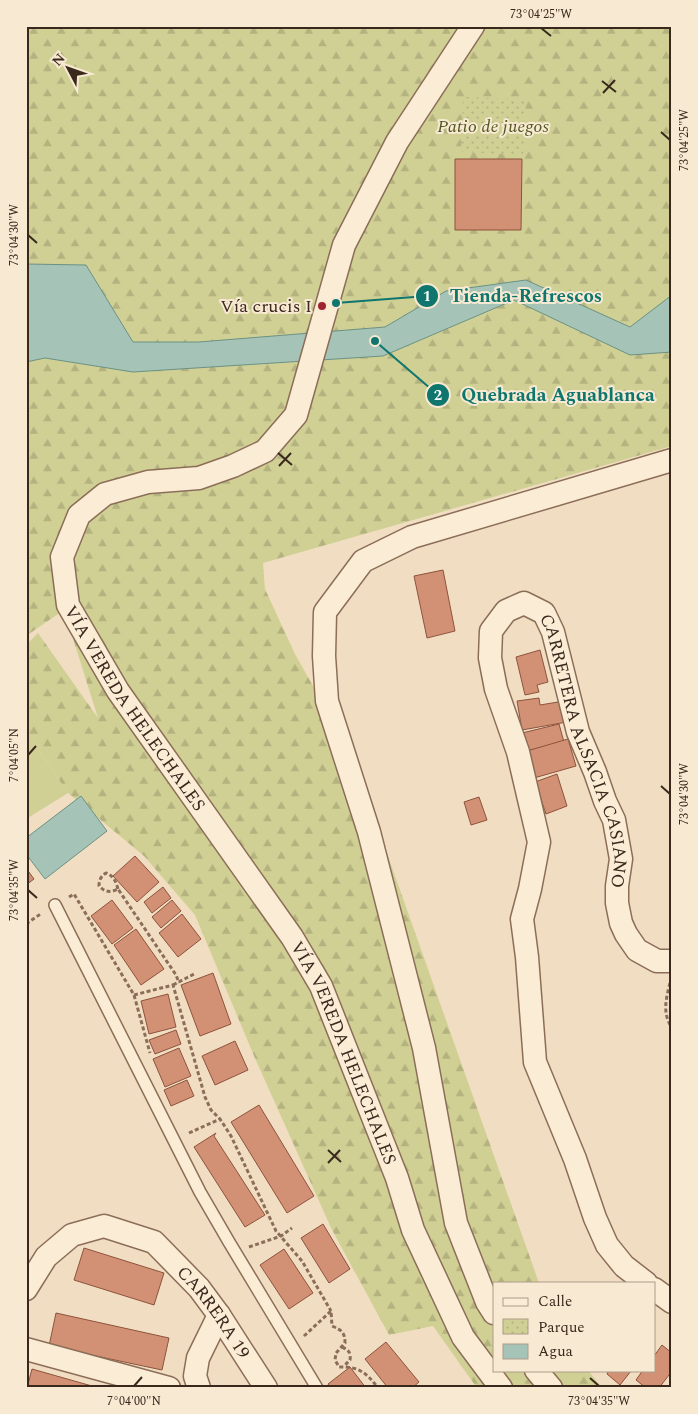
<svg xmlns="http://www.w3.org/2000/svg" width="698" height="1414" font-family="Spectral,serif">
  <defs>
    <pattern id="forest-firs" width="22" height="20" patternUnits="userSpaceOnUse" patternTransform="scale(1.25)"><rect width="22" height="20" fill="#d0d095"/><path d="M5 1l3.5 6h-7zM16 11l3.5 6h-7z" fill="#b4b380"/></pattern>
    <pattern id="park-dots" width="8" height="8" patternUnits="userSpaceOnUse" patternTransform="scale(1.25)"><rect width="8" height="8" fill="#d0d095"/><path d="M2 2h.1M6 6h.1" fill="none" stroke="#b4b380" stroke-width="1.8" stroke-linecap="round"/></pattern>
  </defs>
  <rect width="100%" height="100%" fill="#f1dec2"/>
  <!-- grass -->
  <path fill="#d0d095" d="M26 732 68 793 26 819Z"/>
  <!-- forest -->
  <path fill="url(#forest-firs)" d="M26 26H672V446L263 563 265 589 295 654 353 757 539 1283H494V1370H588L602 1388H477L433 1326 389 1335 331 1228 254 1056 195 915 144 856 68 793 26 732V645L38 633 98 718 64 610 26 636Z"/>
  <!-- park -->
  <path fill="url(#park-dots)" d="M463 97 526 99 523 155 461 152Z"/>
  <!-- water -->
  <g fill="#a5c3b7" stroke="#6b9284">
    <path d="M26 264 86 265 133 342H199L385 327 446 291 526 280 630 327 672 295V352L630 355 514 300 383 356 133 372 45 358 26 362Z"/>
    <path d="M81 796 107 831 45 879 26 854V838Z"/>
  </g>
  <!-- building -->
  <g fill="#d29175" stroke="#8d533c">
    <path d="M455 159H522L521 230H455Z"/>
    <path d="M443 570 455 631 427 638 414 576Z"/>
    <path d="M540 650 548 682 537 685 539 692 525 695 516 657Z"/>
    <path d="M539 698 540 705 564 701 567 722 522 730 517 701Z"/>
    <path d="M559 724 564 742 527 751 522 733Z"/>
    <path d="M568 739 576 766 534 778 527 751Z"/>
    <path d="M557 774 567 806 546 814 535 782Z"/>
    <path d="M479 797 487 820 471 825 464 802Z"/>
    <path d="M135 856 159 882 137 902 113 876Z"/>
    <path d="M26 868 34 879 26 885Z"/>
    <path d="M163 887 171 898 152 913 144 902Z"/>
    <path d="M112 900 133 928 112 944 91 916Z"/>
    <path d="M172 900 181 911 161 928 152 917Z"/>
    <path d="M182 914 201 939 178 957 159 933Z"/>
    <path d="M136 929 164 969 141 985 114 945Z"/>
    <path d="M213 973 231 1024 200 1036 181 985Z"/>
    <path d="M168 994 176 1027 149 1034 141 1001Z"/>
    <path d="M176 1030 181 1044 155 1054 149 1040Z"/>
    <path d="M235 1041 248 1070 215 1085 202 1056Z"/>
    <path d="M179 1048 191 1076 165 1087 153 1059Z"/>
    <path d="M187 1080 194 1096 171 1106 164 1090Z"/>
    <path d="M259 1105 314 1196 287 1213 231 1122Z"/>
    <path d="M216 1133 214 1136 265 1215 245 1227 194 1147Z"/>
    <path d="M323 1224 350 1269 329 1283 301 1238Z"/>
    <path d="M84 1248 164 1273 154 1305 74 1280Z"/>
    <path d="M284 1249 313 1293 289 1309 260 1265Z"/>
    <path d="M56 1313 169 1338 162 1370 49 1346Z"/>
    <path d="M386 1342 419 1382 412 1388H388L365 1359Z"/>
    <path d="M662 1345 672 1353V1371L659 1388H646L636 1380 643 1370H654V1356Z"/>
    <path d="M350 1367 366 1388H330L328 1384Z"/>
    <path d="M32 1369 99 1388H27Z"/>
    <path d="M609 1370H630L631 1371 620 1385 607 1374Z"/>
  </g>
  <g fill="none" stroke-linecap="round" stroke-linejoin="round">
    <!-- lane casing -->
    <g stroke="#8c6e58" stroke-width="14">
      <path id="lane" d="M55 905 200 1192 229 1242 317 1388"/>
    </g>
    <!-- street casing -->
    <g stroke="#8c6e58" stroke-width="25">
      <g id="street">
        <path id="s1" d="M473 26 397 142 344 245 296 415 265 451 233 466 199 478 148 482 105 494 79 515 62 557 68 605 118 691 292 937 321 986 397 1178 413 1230 463 1337 501 1388"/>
        <path id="s2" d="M646 1283 624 1266 607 1245 595 1218 575 1159 535 1062 527 957 522 919 530 889 539 842 518 752 496 689 490 658 491 631 506 611 524 603 544 613 553 632 578 732 595 772 605 801 614 820 621 859 617 886V903L621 923 626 934 637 950 657 961H672"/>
        <path id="s3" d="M26 1289 46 1257 72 1235 104 1226 154 1242 199 1288 219 1315 266 1388"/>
        <path d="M654 1289 672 1302"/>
        <path d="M494 1313 487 1302 456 1223 424 1048 369 832 327 701 324 656 325 612 363 561 412 537 672 460"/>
        <path d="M26 1349 169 1388"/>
        <path d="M536 1370 551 1388"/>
        <path d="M199 1388 195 1376 198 1358 219 1315"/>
      </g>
    </g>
    <!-- path -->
    <g stroke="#8c6e58" stroke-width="3" stroke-dasharray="4 2.5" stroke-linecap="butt">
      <path d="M118 889C116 882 114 876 106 873 101 876 99 880 99 886 105 892 110 893 118 889L176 975 179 983"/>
      <path d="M69 897 74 894 134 995 150 1053"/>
      <path d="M26 924 42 913"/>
      <path d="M670 983C666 999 662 1013 672 1028"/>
      <path d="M173 985 196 973"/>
      <path d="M134 995 173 985 205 1097 211 1110 220 1119"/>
      <path d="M189 1133 220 1119 231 1136 276 1231 302 1261 331 1311"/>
      <path d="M249 1247 281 1236 292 1228"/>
      <path d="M304 1336 331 1311 332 1326C342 1330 345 1333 345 1343L336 1353 335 1360 339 1367C358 1366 367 1373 378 1388"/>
      <path d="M342 1347C349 1350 351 1353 350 1360L344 1366"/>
    </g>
    <!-- lane -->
    <use href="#lane" stroke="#fbecd6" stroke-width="11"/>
    <!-- street -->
    <use href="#street" stroke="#fbecd6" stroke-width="22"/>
  </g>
  <!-- ticks -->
  <path fill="none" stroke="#3b281d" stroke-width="2" d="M541 28 551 36M602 81 616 92M603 93 615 80M661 132 670 140M28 235 37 243M278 453 292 465M279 466 291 453M28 755 36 746M661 786 670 794M28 890 37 898M328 1150 341 1162M328 1163 340 1150M590 1378 599 1386M134 1386 142 1377"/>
  <!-- markers -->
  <circle fill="#a02332" stroke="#f8e9d2" stroke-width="2" cx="322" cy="306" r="5"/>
  <g text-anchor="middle" stroke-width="4" stroke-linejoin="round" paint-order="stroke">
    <!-- park labels -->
    <g font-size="18" font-style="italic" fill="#515922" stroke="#f8e9d2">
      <text x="493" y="132">Patio de juegos</text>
    </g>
    <!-- poi labels -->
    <g font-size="18" fill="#3b281d" stroke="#f8e9d2" text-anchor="end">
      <text x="312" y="312">Vía crucis I</text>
    </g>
    <!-- street labels -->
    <g font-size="18" fill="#3b281d" stroke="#f8e9d2">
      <text dy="6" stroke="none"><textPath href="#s1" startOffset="896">VÍA VEREDA HELECHALES</textPath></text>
      <text dy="6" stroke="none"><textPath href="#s2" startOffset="904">CARRETERA ALSACIA CASIANO</textPath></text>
      <text dy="6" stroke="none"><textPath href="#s1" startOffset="1301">VÍA VEREDA HELECHALES</textPath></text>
      <text dy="6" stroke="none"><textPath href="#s3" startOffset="250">CARRERA 19</textPath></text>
    </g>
  </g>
  <!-- callouts -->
  <path fill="none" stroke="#0f766e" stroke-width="2" d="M336 303L427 296M375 341L438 395"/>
  <g fill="#0f766e" stroke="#f8e9d2" stroke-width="2">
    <circle cx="336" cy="303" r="5"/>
    <circle cx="375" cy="341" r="5"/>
    <circle cx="427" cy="296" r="12"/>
    <circle cx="438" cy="395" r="12"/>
  </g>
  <g font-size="15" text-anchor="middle" font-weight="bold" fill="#fff">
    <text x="427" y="301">1</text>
    <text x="438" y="400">2</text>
  </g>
  <g font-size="19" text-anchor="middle" font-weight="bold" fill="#0f766e" stroke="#f8e9d2" stroke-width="4" stroke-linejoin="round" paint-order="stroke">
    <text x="526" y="302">Tienda-Refrescos</text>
    <text x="558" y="401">Quebrada Aguablanca</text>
  </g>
  <!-- border -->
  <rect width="698" height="1414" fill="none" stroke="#f8e9d2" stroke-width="55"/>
  <!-- legend -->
  <rect x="493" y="1282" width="162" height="90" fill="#f8e9d2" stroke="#ac9c8a"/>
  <rect x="503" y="1298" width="25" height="8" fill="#fbecd6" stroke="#ac9c8a"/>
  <text x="538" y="1306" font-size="15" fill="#3b281d">Calle</text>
  <rect x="503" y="1319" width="25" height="15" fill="url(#park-dots)" stroke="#ac9c8a"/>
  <text x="538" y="1332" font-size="15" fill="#3b281d">Parque</text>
  <rect x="503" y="1344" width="25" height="15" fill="#a5c3b7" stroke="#ac9c8a"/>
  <text x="538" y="1356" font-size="15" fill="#3b281d">Agua</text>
  <!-- north arrow -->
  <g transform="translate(68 68) rotate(311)" stroke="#f8e9d2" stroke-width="4" paint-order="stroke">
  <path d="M0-4L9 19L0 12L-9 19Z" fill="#3b281d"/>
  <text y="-8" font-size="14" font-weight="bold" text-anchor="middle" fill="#3b281d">N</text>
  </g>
  <rect x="28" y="28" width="642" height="1358" fill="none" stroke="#3b281d" stroke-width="2"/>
  <g font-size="12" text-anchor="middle" fill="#3b281d">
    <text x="541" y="18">73°04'25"W</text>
    <text transform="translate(684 140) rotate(-90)" y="4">73°04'25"W</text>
    <text transform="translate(14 235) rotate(-90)" y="4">73°04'30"W</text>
    <text transform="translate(14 755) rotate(-90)" y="4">7°04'05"N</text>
    <text transform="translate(684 794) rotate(-90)" y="4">73°04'30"W</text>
    <text transform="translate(14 890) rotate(-90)" y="4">73°04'35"W</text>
    <text x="134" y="1405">7°04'00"N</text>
    <text x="599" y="1405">73°04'35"W</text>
  </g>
</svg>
